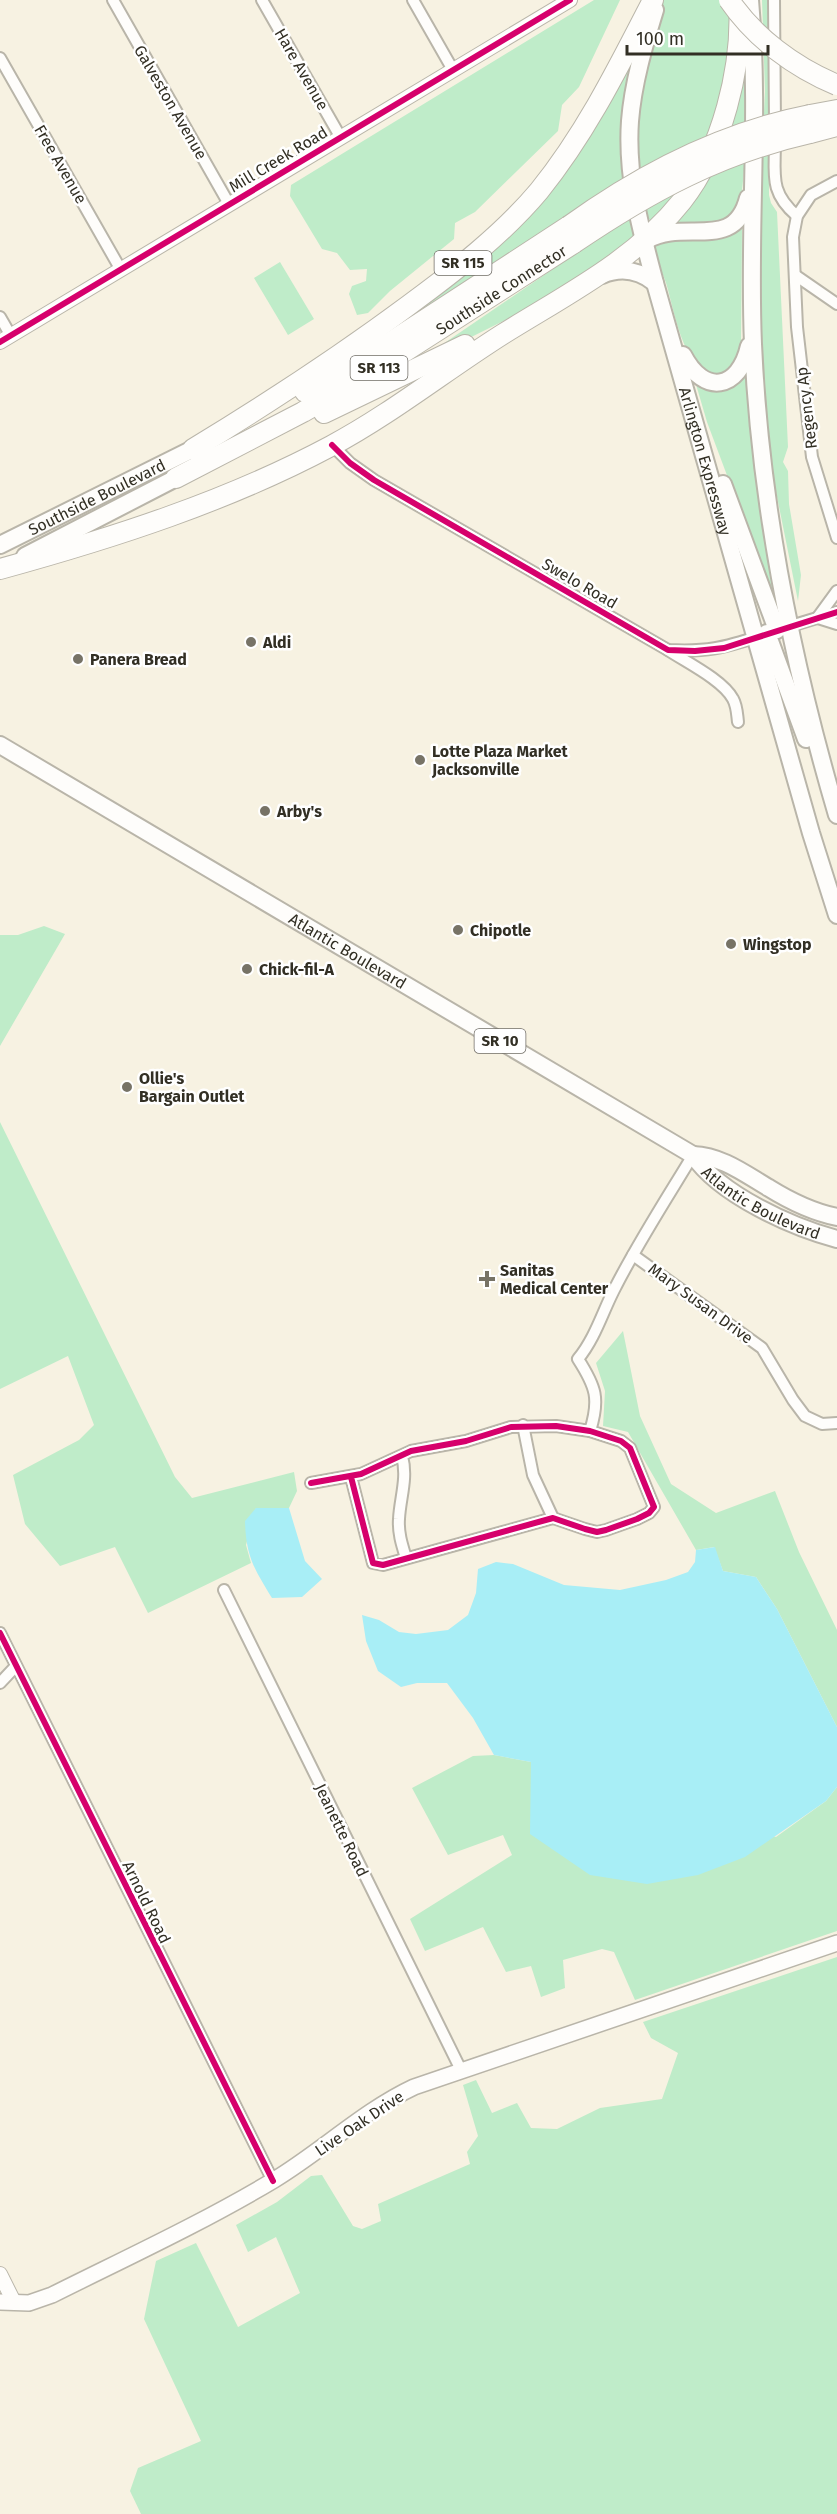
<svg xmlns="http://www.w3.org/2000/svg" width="837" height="2514" font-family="'Fira Sans',sans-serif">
  <rect width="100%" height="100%" fill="#f7f2e2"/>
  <!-- green -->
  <g fill="#bfecc9">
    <path d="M594 0H620L579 87 562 105 558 131 475 212 455 223 454 239 390 291 368 313 357 315 349 294 352 286 366 281 367 269 350 270 337 253 322 249 290 196 291 185Z"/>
    <path d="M663 0H737L721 112 681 190 654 220H650L646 216C641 191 634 165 635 139 637 92 649 45 663 0Z"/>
    <path d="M762 0H768L769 195 771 203 777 212 788 447 783 462 788 471 789 504 801 575 798 601 767 447 759 338 757 261 765 92Z"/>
    <path d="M743 36 749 120 741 201 730 223 668 224 699 181Z"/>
    <path d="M629 67 624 178 372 343 465 267Z"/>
    <path d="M632 215 637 240 542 302 425 360 424 357Z"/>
    <path d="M742 228 741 351C739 360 731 372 721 374 684 380 674 308 666 283 662 270 654 258 650 244L656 239 726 236Z"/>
    <path d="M280 262 314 319 288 335 254 278Z"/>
    <path d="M747 367 779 614 707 422 695 381Z"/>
    <path d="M44 926 65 934 0 1046V935H18Z"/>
    <path d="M0 1122 175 1477 192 1498 294 1472 297 1491 289 1508H256L246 1545 251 1563 148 1613 115 1547 60 1566 25 1524 13 1475 79 1440 94 1425 68 1356 0 1389Z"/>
    <path d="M623 1331 640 1416 671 1484 716 1513 775 1491 799 1552 837 1630V1727L777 1609 756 1577 723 1571 714 1547 696 1550 628 1432 603 1426 605 1391 596 1363Z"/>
    <path d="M494 1755 531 1762 776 1837 826 1801 837 1787V1931L635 2000 614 1952 602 1949 563 1960 565 1988 541 1997 531 1966 506 1972 483 1927 425 1951 410 1919 512 1855 503 1835 448 1855 412 1788 473 1756Z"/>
    <path d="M837 1957V2514H141L130 2491 138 2468 201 2441 144 2319 156 2261 196 2243 238 2327 300 2293 276 2237 248 2252 236 2225 277 2202 311 2176 322 2175 353 2226 362 2229 381 2221 378 2204 470 2164 467 2152 478 2136 463 2085 476 2080 492 2113 517 2103 531 2128 557 2129 600 2108 662 2099 678 2053 651 2038 643 2022Z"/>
  </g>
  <!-- water -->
  <g fill="#a8eef6">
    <path d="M256 1508H289L305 1561 322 1579 302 1597 272 1598C254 1568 246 1557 245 1521Z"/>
    <path d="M715 1547 723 1571 756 1577 777 1609 837 1727V1787L826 1801 745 1857 698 1875 647 1884 590 1875 530 1834 531 1762 494 1755 473 1718 447 1683H417L401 1687 378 1671 366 1641 362 1615 379 1620 399 1632 416 1634 448 1630 468 1615 476 1593 478 1569 496 1562 513 1564 564 1585 620 1590 666 1580 688 1572 695 1562 696 1550Z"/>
  </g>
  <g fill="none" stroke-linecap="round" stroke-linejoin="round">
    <!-- minor casing -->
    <g stroke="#b9b5a9" stroke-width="14">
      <g id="minor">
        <path d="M113 0 229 204"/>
        <path d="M262 0 341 138"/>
        <path d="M413 0 453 70"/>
        <path d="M774 0 775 125"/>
        <path d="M0 58 121 270"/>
        <path d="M775 141C775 175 769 192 797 216"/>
        <path d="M837 181 811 195 797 216 793 237 797 327 812 457 837 538"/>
        <path d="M795 275 837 304"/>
        <path d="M0 317 11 336"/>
        <path d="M332 445 350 463 374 480 668 650C707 652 723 648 760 636"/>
        <path d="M818 617 837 591"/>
        <path d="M818 618 837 624"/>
        <path d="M784 628 837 612"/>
        <path d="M668 650C686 662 723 680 733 699 737 706 737 714 738 722"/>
        <path d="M633 1255 762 1348 793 1400 805 1416 822 1424 837 1423"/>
        <path d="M523 1425 533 1475 553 1518"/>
        <path d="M590 1431C600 1399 596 1387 578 1359 596 1337 603 1310 616 1286 639 1241 667 1198 693 1155"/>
        <path d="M402 1456C408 1478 400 1498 399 1519 398 1533 402 1545 406 1558"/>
        <path d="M311 1483 361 1474 411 1451 466 1441 511 1427 556 1426 590 1431 621 1441 630 1448 654 1507 649 1513 637 1519 606 1530 597 1532 585 1529 553 1518 383 1565 373 1563 351 1477"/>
        <path d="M224 1590 461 2070"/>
        <path d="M0 1633 273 2181"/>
        <path d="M0 1683 16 1666"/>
      </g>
    </g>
    <!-- tertiary casing -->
    <g stroke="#b9b5a9" stroke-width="16">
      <g id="tertiary">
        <path d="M0 342 570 0"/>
        <path d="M0 2274 14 2302"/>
      </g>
    </g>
    <!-- secondary casing -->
    <g stroke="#b9b5a9" stroke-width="18">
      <path id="secondary" d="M0 2302 29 2303 52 2295C126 2258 202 2223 274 2180 322 2151 363 2111 414 2087L837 1943"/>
    </g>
    <!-- primary casing -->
    <g stroke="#b9b5a9" stroke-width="20">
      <g id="primary">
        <path id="s1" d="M0 745 693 1155C720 1195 792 1227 837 1239"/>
        <path d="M693 1155C722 1156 745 1174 769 1188 790 1201 812 1212 837 1217"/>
      </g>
    </g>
    <!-- trunk casing -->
    <g stroke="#b9b5a9" stroke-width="20">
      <g id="trunk">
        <path d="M750 0C760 114 748 229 753 344 760 504 792 662 837 815"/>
        <path id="s2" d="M655 10C644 46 633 83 630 121 626 177 641 230 655 283L811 833 837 915"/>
        <path d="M647 240C685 218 734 253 748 198"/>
        <path d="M602 275C621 267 639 270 655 283"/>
        <path d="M683 355C704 396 739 390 749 346"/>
        <path d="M723 484 777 630"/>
        <path id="s3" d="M0 545 193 449"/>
        <path d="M25 556 176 478"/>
        <path d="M767 633 806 739"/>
      </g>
    </g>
    <!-- motorway casing -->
    <g stroke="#b9b5a9" stroke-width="22">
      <g id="motorway">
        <path d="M810 115 837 110"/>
        <path d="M810 133 837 126"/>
        <path d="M305 392 368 357 569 226"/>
        <path d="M324 413 465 345"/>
        <path d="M193 449C267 404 339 357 409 305 454 272 503 234 539 191 586 133 619 66 653 0"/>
        <path id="s4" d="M176 478 303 412 379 368 574 243"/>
        <path d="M0 569C113 538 228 501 331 446 391 414 446 370 503 334 567 294 634 261 682 201 722 150 743 67 739 3"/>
      </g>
    </g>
    <!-- minor -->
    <use href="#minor" stroke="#fefdfb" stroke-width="10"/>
    <!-- tertiary -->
    <use href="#tertiary" stroke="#fefdfb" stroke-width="14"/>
    <!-- secondary -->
    <use href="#secondary" stroke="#fefdfb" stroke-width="15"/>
    <!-- primary -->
    <use href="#primary" stroke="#fefdfb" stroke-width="16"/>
    <!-- trunk -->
    <use href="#trunk" stroke="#fefdfb" stroke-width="16"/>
    <!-- motorway -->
    <use href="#motorway" stroke="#fefdfb" stroke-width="20"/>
    <!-- motorway-bridge casing -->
    <g stroke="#b9b5a9" stroke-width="22" stroke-linecap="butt">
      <g id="motorway-bridge">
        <path d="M729 0C755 38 794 67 837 85"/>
        <path d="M569 226C641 174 723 132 810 115"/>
        <path d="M574 243C649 192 721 153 810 133"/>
      </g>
    </g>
    <!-- motorway-bridge -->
    <use href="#motorway-bridge" stroke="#fefdfb" stroke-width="20"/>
    <!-- cycleway casing -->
    <g stroke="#fff" stroke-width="10">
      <g id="cycleway">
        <path d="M0 342 570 0"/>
        <path d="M332 445 350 463 374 480 668 650 695 651 724 648 837 612"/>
        <path d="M311 1483 361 1474 411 1451 466 1441 511 1427 556 1426 590 1431 621 1441 630 1448 654 1507 649 1513 637 1519 606 1530 597 1532 585 1529 553 1518 383 1565 373 1563 351 1477"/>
        <path d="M0 1633 273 2181"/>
      </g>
    </g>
    <!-- cycleway -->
    <use href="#cycleway" stroke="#d6006c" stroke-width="6"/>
  </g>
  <!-- markers -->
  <g fill="#777366" stroke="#fff" stroke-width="2">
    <circle cx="251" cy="642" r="6"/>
    <circle cx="78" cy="659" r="6"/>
    <circle cx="420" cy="760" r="6"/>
    <circle cx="265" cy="811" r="6"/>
    <circle cx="458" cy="930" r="6"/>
    <circle cx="731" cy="944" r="6"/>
    <circle cx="247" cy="969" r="6"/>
    <circle cx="127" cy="1087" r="6"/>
    <path d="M484 1270h6v6h6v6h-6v6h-6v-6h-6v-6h6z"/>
  </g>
  <g text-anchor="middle" stroke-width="5" stroke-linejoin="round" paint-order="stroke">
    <!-- shield labels -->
    <g fill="#fff" stroke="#706d66" stroke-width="1.5">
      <rect x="434.5" y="251" width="57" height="24" rx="4.5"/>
      <rect x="350.5" y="356" width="57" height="24" rx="4.5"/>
      <rect x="474.5" y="1029" width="51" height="24" rx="4.5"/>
    </g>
    <g font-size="15" font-weight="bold" fill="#322f24">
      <text x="463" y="268">SR 115</text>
      <text x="379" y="373">SR 113</text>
      <text x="500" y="1046">SR 10</text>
    </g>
    <!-- street labels -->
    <g font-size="16" fill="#322f24" stroke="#fff">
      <text transform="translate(302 69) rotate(60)" y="6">Hare Avenue</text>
      <text transform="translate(171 102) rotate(60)" y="6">Galveston Avenue</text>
      <text transform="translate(278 159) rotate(-31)" y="6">Mill Creek Road</text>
      <text transform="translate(61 164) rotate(60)" y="6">Free Avenue</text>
      <text dy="6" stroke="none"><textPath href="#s4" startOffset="376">Southside Connector</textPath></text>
      <text transform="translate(806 408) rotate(-97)" y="6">Regency Ap</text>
      <text dy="6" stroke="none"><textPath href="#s2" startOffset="464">Arlington Expressway</textPath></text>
      <text dy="6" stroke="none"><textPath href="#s3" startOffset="108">Southside Boulevard</textPath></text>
      <text transform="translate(580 583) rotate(30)" y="6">Swelo Road</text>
      <text dy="6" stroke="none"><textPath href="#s1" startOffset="404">Atlantic Boulevard</textPath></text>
      <text dy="6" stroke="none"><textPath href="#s1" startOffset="890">Atlantic Boulevard</textPath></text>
      <text transform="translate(701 1303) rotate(36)" y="6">Mary Susan Drive</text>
      <text transform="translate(342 1830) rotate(64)" y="6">Jeanette Road</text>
      <text transform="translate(147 1902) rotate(64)" y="6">Arnold Road</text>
      <text transform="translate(359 2123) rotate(-34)" y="6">Live Oak Drive</text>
    </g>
    <!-- poi labels -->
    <g font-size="16" font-weight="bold" fill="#322f24" stroke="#fff" text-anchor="start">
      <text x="263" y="648">Aldi</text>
      <text x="90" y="665">Panera Bread</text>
      <text x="432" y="757">Lotte Plaza Market<tspan x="432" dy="18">Jacksonville</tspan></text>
      <text x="277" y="817">Arby's</text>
      <text x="470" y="936">Chipotle</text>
      <text x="743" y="950">Wingstop</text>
      <text x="259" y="975">Chick-fil-A</text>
      <text x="139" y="1084">Ollie's<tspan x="139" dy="18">Bargain Outlet</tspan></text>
      <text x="500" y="1276">Sanitas<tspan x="500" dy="18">Medical Center</tspan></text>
    </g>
  </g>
  <!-- scale -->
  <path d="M627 45v9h141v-9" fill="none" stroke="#322f24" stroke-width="3"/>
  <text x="636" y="45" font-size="18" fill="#322f24" stroke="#ffffff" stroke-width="4.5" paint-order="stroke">100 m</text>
</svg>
